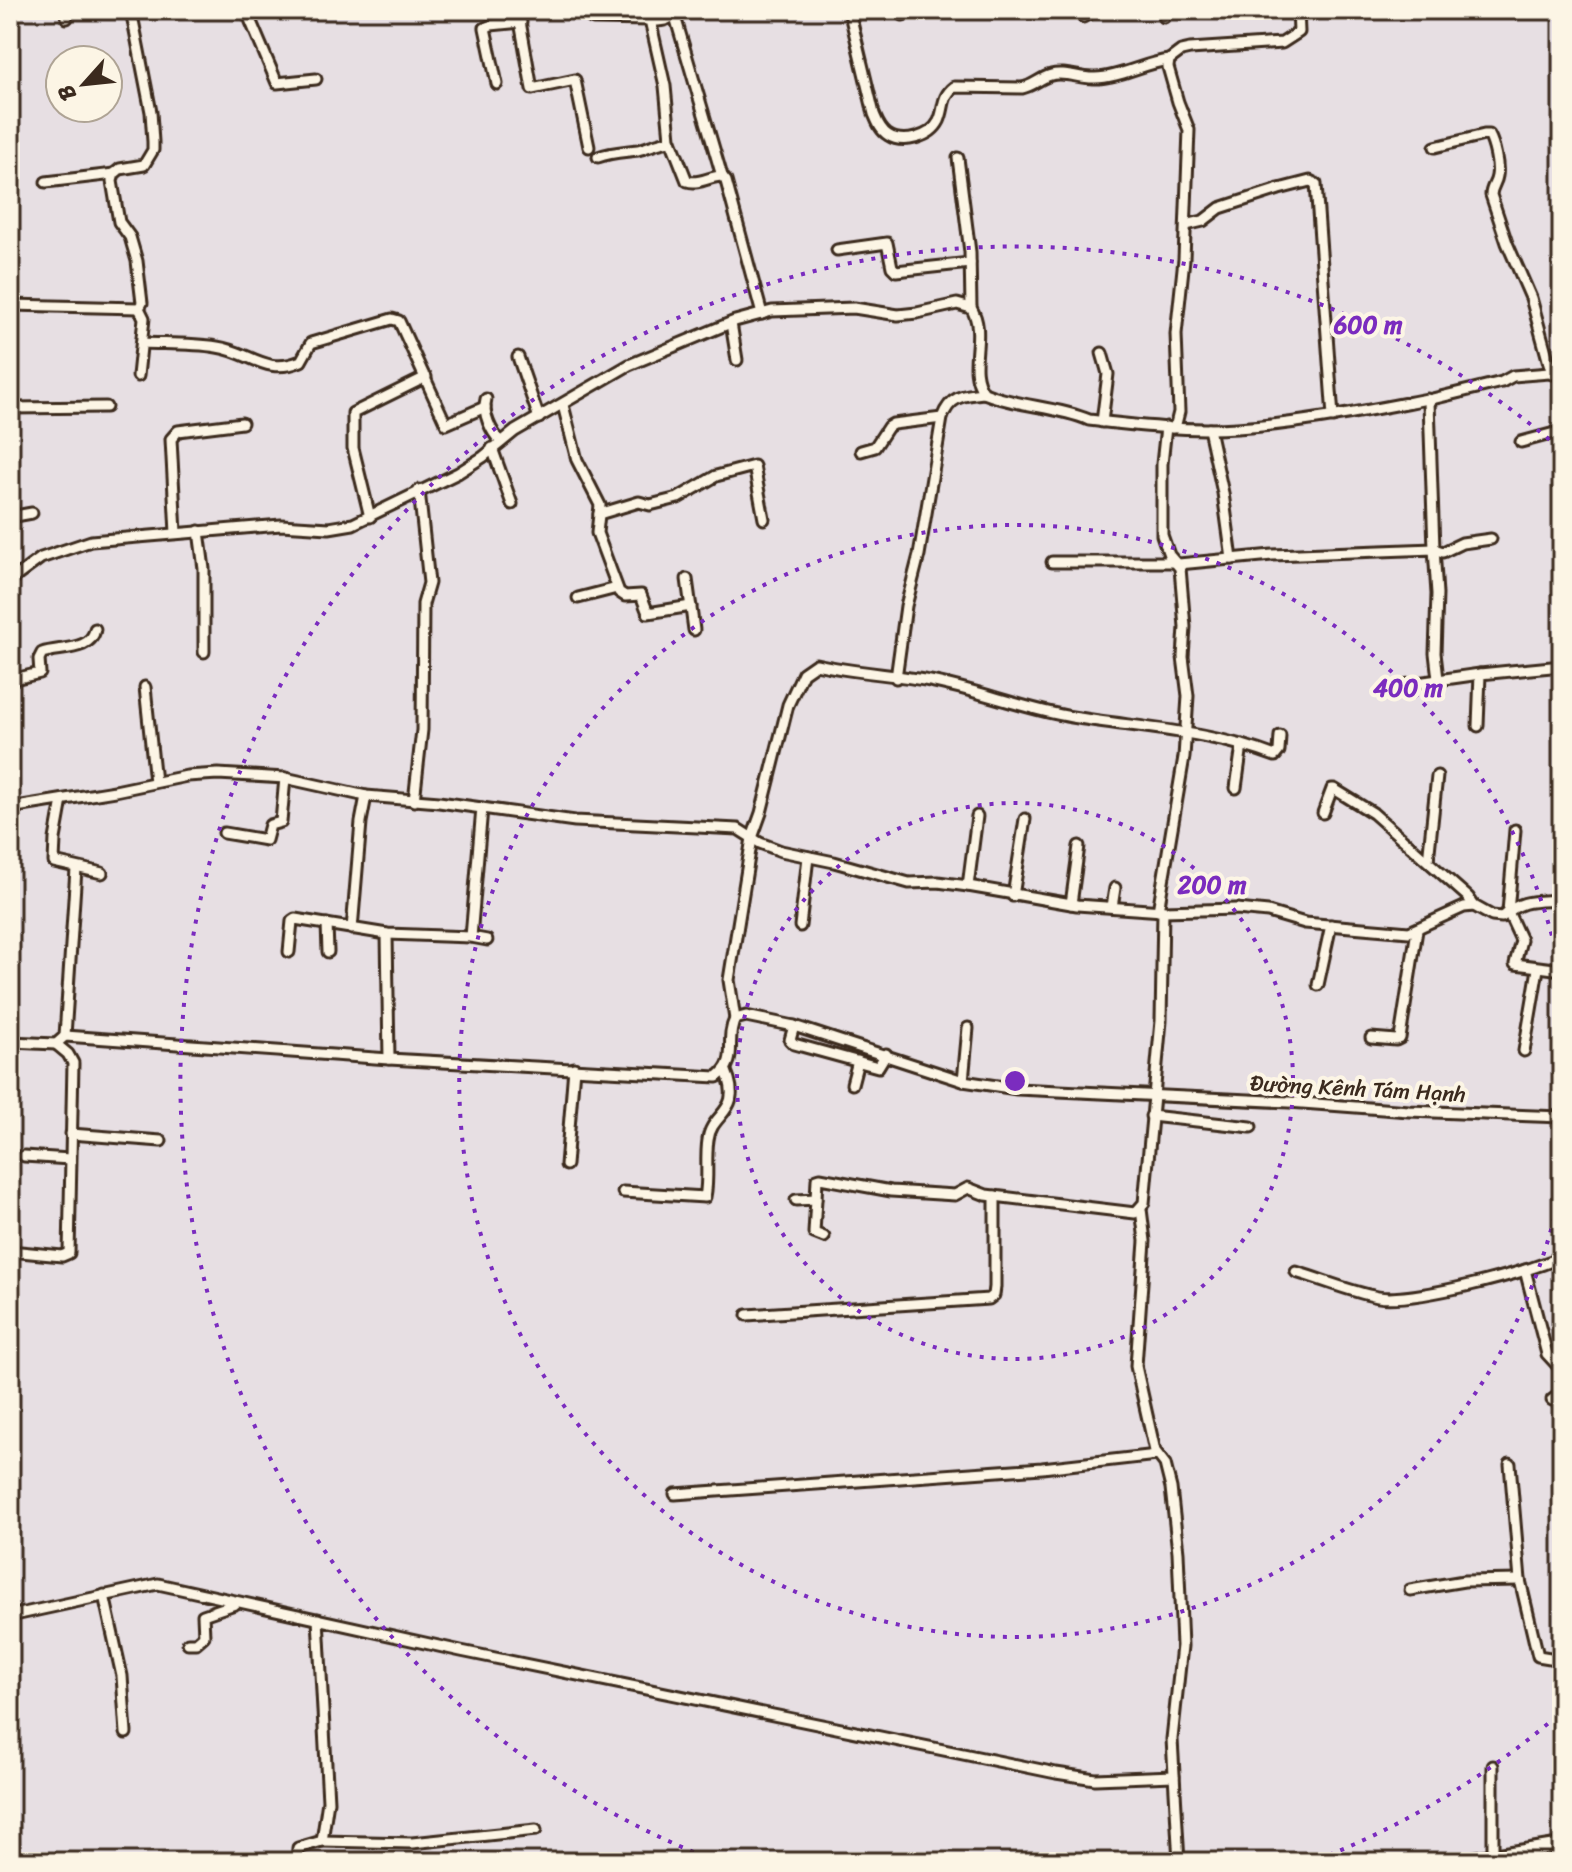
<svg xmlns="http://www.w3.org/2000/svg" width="1572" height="1872" font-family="Sriracha,sans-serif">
  <rect width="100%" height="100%" fill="#e7dfe3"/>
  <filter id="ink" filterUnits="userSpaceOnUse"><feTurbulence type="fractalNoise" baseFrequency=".0125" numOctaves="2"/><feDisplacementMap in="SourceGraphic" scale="16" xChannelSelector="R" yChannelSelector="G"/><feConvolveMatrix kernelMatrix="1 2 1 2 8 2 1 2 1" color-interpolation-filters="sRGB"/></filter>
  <g filter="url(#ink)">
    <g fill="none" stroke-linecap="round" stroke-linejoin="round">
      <!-- street casing -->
      <g stroke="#3b2a1e" stroke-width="15">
        <g id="street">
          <path d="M66 10 67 18"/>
          <path d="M246 10 277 83 316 79"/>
          <path d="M518 10 532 89 575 80 589 147"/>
          <path d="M579 10 593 19 650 20"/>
          <path d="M676 10C671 21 660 22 650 20L665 86 670 138 687 181C699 185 710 176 722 176L726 181 762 314"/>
          <path d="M849 10 874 114C877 121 880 130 888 135 903 145 931 137 939 121 945 108 941 97 954 87L1022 88C1033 86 1040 78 1051 75 1064 71 1081 79 1095 78 1119 78 1144 63 1169 60"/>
          <path d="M902 10 903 15"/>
          <path d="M1163 10 1164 17"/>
          <path d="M674 13 722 176"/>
          <path d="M1083 17 1095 10"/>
          <path d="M497 84 485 28 491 25 521 22"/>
          <path d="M1435 147 1484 135H1489C1494 144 1499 165 1497 176 1496 184 1491 187 1491 195L1507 243 1531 298 1552 374"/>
          <path d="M598 157C612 152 624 152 638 150 650 147 658 142 671 141"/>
          <path d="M958 158 970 252 971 308"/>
          <path d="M46 182 114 174"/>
          <path d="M1186 225 1203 221 1220 208 1279 189 1310 181 1316 184 1333 417"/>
          <path d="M837 250 887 243 892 267 896 271 970 263"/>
          <path d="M10 305 139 308 142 303 137 261 130 237 119 222 112 181 114 174 120 169 144 165 153 150V142L151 112 131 10"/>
          <path d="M731 323 737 360"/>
          <path d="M142 343C167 344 193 343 217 347 251 352 265 376 301 361L311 343 392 319 399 321 446 424 485 407"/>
          <path d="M518 357 539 418"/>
          <path d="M138 376 144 318 139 308"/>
          <path d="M486 399C482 413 491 432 501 442"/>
          <path d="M1428 400 1502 382 1513 376 1562 372"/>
          <path d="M563 405 577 460 600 505 597 533 619 592 625 596 641 595 648 613 691 606"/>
          <path d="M10 408 106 407"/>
          <path d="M1102 422 1108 374 1102 353"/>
          <path d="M1172 428 1176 424 1179 412 1176 334 1184 259 1189 130 1178 102 1168 67 1169 60 1181 51 1190 49 1282 43 1299 32 1298 10"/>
          <path d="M1209 429 1223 493 1232 559"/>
          <path d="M1521 442 1562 431"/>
          <path d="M492 448 512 504"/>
          <path d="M861 451 875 447 888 427 893 424 942 418"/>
          <path d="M599 514 639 502 650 505 678 498 716 476 754 466 764 519"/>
          <path d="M10 517 32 513"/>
          <path d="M370 517 353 448V413L426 377"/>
          <path d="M199 531 204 569V652"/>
          <path d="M176 533 171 439 178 431 242 423"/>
          <path d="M1052 562H1174"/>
          <path d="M1179 564 1272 555 1434 549 1437 594 1435 653 1438 679"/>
          <path d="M687 579 694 630"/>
          <path d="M10 581 41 558 91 541 281 525 329 528 353 524 458 473 483 457 515 431 629 365 735 321 772 311 854 308 898 315 917 313 957 304 971 308C988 334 965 368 984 393 1018 407 1056 406 1089 420 1138 426 1188 431 1237 428 1301 424 1364 411 1427 399L1429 402 1434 549 1443 552 1462 543 1491 539"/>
          <path d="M578 598 617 588"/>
          <path d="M896 678 906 606 919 555 942 418C950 396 963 395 984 393"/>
          <path d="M10 680 40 673 39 659 42 653C60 647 92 651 95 629"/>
          <path d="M1403 685 1480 674"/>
          <path d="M145 687 155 782"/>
          <path d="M1478 726 1480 674 1562 666"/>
          <path d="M1236 788 1242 745"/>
          <path d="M62 800 55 839 54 862 102 873"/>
          <path d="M414 801 422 730 423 604 429 583 419 490"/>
          <path d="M10 808 115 791 187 776 218 774 285 778 366 796 439 802 575 821 738 829 760 843 781 851 834 862 909 883 938 882 968 886 1077 905 1163 911 1237 909 1268 912 1305 923 1409 932 1464 907 1474 906 1492 916 1502 917C1522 898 1536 902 1562 900"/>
          <path d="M482 808 471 937 487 940"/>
          <path d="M1323 813 1332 789H1334L1373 813 1468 897 1474 906"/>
          <path d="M1515 830 1508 912 1521 940 1515 964 1562 970"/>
          <path d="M224 833 266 840 270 825 281 822 285 778"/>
          <path d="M1428 861 1437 776"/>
          <path d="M968 886 977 816"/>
          <path d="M1013 896 1025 819"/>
          <path d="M1071 904 1079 846"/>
          <path d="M1112 907 1115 888"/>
          <path d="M1158 911 1184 757 1188 696 1183 657 1185 627 1180 568 1169 555 1162 535V464L1166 427"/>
          <path d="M327 924 328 952"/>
          <path d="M800 926 808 857"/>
          <path d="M352 929 361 822 366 796"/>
          <path d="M387 934 389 1059"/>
          <path d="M289 952 292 921 295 919 387 934 471 937"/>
          <path d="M1318 985 1331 925"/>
          <path d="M735 1019 729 980 752 838 761 813 788 705 803 673 816 664C855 673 892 674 930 681 978 690 1024 709 1072 717 1139 728 1211 731 1275 756L1279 751 1280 736"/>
          <path d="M794 1026 790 1040 794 1044 878 1067 886 1054"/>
          <path d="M65 1036 76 869"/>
          <path d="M1371 1038 1396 1040 1400 1038 1417 930"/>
          <path d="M10 1042 56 1044 65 1036 389 1059 717 1077C740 1060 724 1041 735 1019L746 1016 794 1026 963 1081 1017 1089 1289 1102 1409 1111 1562 1117"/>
          <path d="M1524 1051 1538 969"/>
          <path d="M963 1081 968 1028"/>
          <path d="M852 1084 858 1061"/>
          <path d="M1151 1116 1251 1127"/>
          <path d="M71 1134 161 1141"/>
          <path d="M24 1156 70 1159"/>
          <path d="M566 1165 574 1068"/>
          <path d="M623 1192 705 1197C709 1178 705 1159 708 1140 711 1112 744 1113 726 1071"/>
          <path d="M816 1199 814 1233 824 1237"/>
          <path d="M796 1200 816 1199 817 1179 820 1178 891 1191 955 1195 968 1188 986 1195 1135 1213 1144 1203 1161 1021 1163 911"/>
          <path d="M1141 1209 1145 1241 1136 1366 1155 1451 1165 1464 1171 1488 1178 1552 1182 1646 1172 1739 1179 1862"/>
          <path d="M10 1251 62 1256 69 1253 73 1063 68 1054 56 1044"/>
          <path d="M1525 1270 1547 1354 1559 1367 1562 1376"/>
          <path d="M1296 1272C1323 1280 1351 1292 1378 1297 1410 1303 1533 1272 1562 1256"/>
          <path d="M747 1315 989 1299 994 1295 995 1287V1196"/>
          <path d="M1552 1400 1562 1393"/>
          <path d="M1510 1464 1520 1580 1538 1656 1562 1660"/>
          <path d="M675 1494 1042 1468 1157 1455"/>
          <path d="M1410 1590 1464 1581 1520 1580"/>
          <path d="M104 1595 122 1676 126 1733"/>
          <path d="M10 1616 158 1584 461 1651 1056 1773 1095 1779 1174 1776"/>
          <path d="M188 1643H196L204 1636 203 1615 235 1604"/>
          <path d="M322 1841 412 1843 536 1830"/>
          <path d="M1493 1856V1766"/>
          <path d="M297 1862 298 1848 322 1841 328 1801 318 1619"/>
        </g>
      </g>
      <!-- secondary casing -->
      <g stroke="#3b2a1e" stroke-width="18">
        <path id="secondary" d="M1454 1862 1562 1845"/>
      </g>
      <!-- street -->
      <use href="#street" stroke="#fcf5e5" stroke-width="9"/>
      <!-- secondary -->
      <use href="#secondary" stroke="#fcf5e5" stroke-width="12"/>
    </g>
  </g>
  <!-- distance rings -->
  <g fill="none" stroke="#7b2cbf" stroke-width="4" stroke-dasharray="4 8">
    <circle cx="1015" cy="1081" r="278"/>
    <path d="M1562 1182A556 556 0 1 1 1562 980"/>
    <path d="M1557 1716A835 835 0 0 1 1314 1861M716 1861A835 835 0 1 1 1557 446"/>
  </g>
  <g text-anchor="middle" stroke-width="8" stroke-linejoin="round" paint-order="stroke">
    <!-- street labels -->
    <g font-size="22" fill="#3b2a1e" stroke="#fcf5e5">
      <text transform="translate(1358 1088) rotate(3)" y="8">Đường Kênh Tám Hạnh</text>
    </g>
  </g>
  <circle cx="1015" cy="1081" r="12" fill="#7b2cbf" stroke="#fcf5e5" stroke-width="4"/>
  <g font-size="24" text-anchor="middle" font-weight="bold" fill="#7b2cbf" stroke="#fcf5e5" stroke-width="8" stroke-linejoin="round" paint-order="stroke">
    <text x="1368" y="333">600 m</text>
    <text x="1408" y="696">400 m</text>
    <text x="1212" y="893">200 m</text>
  </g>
  <!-- margin -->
  <rect width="1572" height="1872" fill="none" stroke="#fcf5e5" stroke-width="40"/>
  <rect x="20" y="20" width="1532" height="1832" fill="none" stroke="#3b2a1e" stroke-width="3" filter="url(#ink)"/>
  <!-- north arrow -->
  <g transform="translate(84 84) rotate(243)"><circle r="38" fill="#fcf5e5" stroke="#afa495" stroke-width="2"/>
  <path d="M0-6L14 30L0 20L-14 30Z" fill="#3b2a1e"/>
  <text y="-12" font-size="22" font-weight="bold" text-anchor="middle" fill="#3b2a1e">B</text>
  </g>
</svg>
